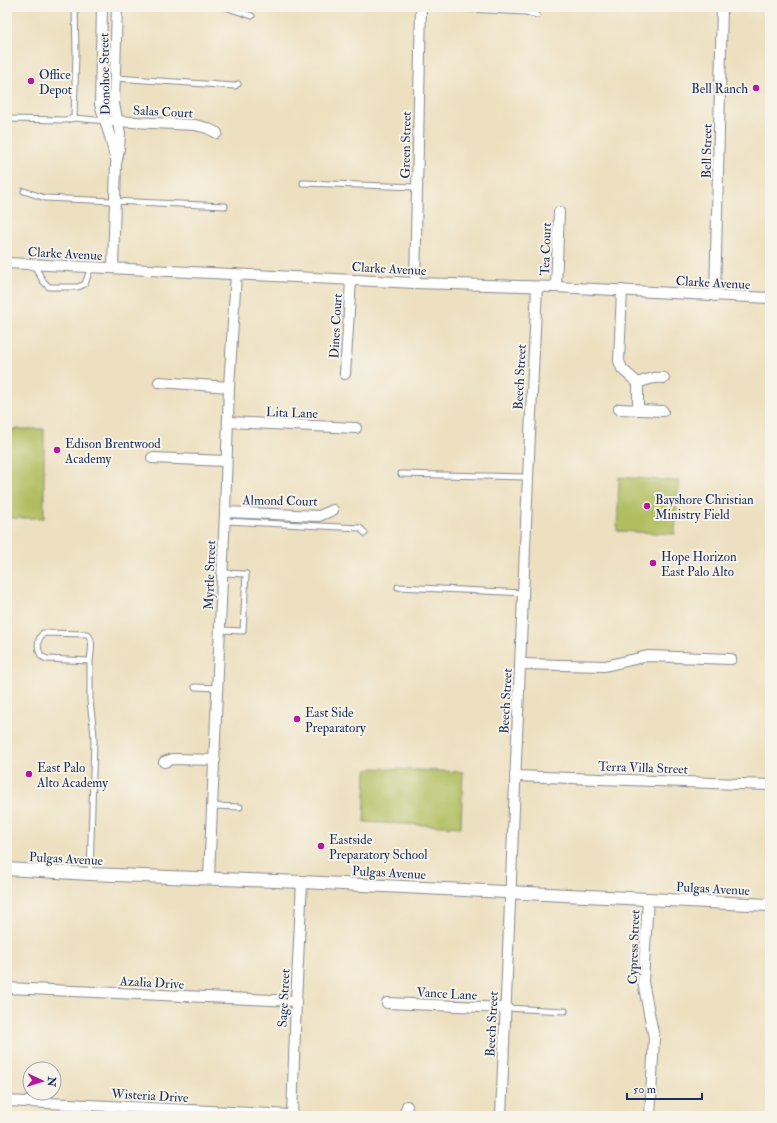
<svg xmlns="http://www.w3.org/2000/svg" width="777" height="1123" font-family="'IM FELL Double Pica',serif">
  <rect width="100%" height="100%" fill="#f7f3e8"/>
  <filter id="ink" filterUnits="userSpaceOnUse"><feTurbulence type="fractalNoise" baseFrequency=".025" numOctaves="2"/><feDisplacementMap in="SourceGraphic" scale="8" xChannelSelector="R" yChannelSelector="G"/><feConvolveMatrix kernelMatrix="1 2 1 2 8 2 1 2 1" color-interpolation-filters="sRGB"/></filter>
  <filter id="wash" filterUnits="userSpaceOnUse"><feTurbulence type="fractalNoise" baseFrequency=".012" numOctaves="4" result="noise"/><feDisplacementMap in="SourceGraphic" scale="16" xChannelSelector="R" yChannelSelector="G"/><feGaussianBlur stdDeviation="0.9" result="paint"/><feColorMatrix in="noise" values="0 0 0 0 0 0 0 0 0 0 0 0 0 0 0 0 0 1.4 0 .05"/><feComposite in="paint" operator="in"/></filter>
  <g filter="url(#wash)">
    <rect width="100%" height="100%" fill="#ede0c0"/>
    <!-- green -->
    <g fill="#b1be60" stroke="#66765f">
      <rect x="7" y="429" width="37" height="89"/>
      <path d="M619 477 679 481 675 534 617 531Z"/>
      <path d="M373 768 463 772 461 827 364 822 366 771Z"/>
    </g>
  </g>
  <g filter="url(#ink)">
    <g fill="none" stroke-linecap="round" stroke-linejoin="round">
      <!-- service casing -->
      <g stroke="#84888f" stroke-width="7">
        <g id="service">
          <path d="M225 7 252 16"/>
          <path d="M434 7 526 12 537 15"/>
          <path d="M625 8V7"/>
          <path d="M115 78 235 86 238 84"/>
          <path d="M74 118 76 53 75 7"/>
          <path d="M7 119 65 120 74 118 106 121"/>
          <path d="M303 183 417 187"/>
          <path d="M24 191 45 198 225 206"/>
          <path d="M34 265 43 281 49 287H78L85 284 91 267"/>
          <path d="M401 474 528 477"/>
          <path d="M225 521 360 528 365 533"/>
          <path d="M398 587 523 593"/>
          <path d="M220 630 243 631 246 574 223 573"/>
          <path d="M195 687 218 688"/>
          <path d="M212 806 240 807"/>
          <path d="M90 874 94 741C94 727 91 714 90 700 90 688 90 675 90 663 90 654 95 640 87 634L43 633C37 640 37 648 41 656L47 659 90 661"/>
          <path d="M505 1008 565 1011"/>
        </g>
      </g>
      <!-- minor casing -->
      <g stroke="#84888f" stroke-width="12">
        <g id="minor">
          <path d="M102 7 100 104 111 140 115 157"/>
          <path d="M112 121 195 125 207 128 217 133"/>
          <path d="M7 263 415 283 556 287 770 298"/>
          <path d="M113 268 116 164 119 149 120 133 114 104 117 7"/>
          <path d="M415 283 421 7"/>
          <path d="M556 287 559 212"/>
          <path d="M622 290 619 361 622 369 638 383V410"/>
          <path d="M715 296 722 7"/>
          <path d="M345 374 351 280"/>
          <path d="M159 382 229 387"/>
          <path d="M638 383C647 379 654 377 664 378"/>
          <path d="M619 409 663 411"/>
          <path d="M228 422 356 428"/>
          <path d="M152 458 226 461"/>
          <path d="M225 512 319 516 333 510"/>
          <path d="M520 664 605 666 648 656 731 659"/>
          <path d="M164 762 173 759 215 760"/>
          <path d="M515 776 770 785"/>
          <path d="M209 877 225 512 229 387 236 274"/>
          <path d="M648 899 643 982 654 1038 650 1116"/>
          <path d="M7 988 296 1001"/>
          <path d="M387 1003 505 1008"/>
          <path d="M7 1101 292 1115"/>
          <path d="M292 1116 296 1001 302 882"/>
          <path d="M404 1116 407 1106"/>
          <path d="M501 1116 528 477 537 287"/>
        </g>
      </g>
      <!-- tertiary casing -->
      <g stroke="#84888f" stroke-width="14">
        <path id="tertiary" d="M7 869 90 874 302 882 770 905"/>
      </g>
      <!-- service -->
      <use href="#service" stroke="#fff" stroke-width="5"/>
      <!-- minor -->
      <use href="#minor" stroke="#fff" stroke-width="10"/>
      <!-- tertiary -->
      <use href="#tertiary" stroke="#fff" stroke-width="12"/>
    </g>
  </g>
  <!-- markers -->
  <g fill="#b5179e" stroke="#f7f3e8" stroke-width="1.5">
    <circle cx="31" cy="81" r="4"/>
    <circle cx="756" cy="88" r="4"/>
    <circle cx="57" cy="450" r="4"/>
    <circle cx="647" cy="506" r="4"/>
    <circle cx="653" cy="563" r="4"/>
    <circle cx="297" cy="719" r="4"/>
    <circle cx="29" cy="774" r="4"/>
    <circle cx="321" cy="846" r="4"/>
  </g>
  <g text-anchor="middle" stroke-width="4" stroke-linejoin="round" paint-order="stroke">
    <!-- poi labels -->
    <g font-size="13" fill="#1b2f5e" stroke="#f7f3e8" text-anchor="start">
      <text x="39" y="79">Office<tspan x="39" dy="15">Depot</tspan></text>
      <text x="748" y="93" text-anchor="end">Bell Ranch</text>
      <text x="65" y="448">Edison Brentwood<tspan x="65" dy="15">Academy</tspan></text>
      <text x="655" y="504">Bayshore Christian<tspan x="655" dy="15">Ministry Field</tspan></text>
      <text x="661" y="561">Hope Horizon<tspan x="661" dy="15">East Palo Alto</tspan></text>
      <text x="305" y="717">East Side<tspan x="305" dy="15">Preparatory</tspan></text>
      <text x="37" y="772">East Palo<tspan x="37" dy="15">Alto Academy</tspan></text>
      <text x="329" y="844">Eastside<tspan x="329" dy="15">Preparatory School</tspan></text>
    </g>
    <!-- street labels -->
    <g font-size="13" fill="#1b2f5e" stroke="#f7f3e8">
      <text transform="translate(104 74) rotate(-91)" y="5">Donohoe Street</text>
      <text transform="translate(163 111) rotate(3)" y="5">Salas Court</text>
      <text transform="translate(405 145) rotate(-89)" y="5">Green Street</text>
      <text transform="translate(706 151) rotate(-89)" y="5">Bell Street</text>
      <text transform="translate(545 249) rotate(-88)" y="5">Tea Court</text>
      <text transform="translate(65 253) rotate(3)" y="5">Clarke Avenue</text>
      <text transform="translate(389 268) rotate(3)" y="5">Clarke Avenue</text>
      <text transform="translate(713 282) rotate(3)" y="5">Clarke Avenue</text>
      <text transform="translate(335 326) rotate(-87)" y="5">Dines Court</text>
      <text transform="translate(519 377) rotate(-87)" y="5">Beech Street</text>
      <text transform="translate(292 412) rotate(2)" y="5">Lita Lane</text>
      <text transform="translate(280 500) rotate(1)" y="5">Almond Court</text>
      <text transform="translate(209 575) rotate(-88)" y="5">Myrtle Street</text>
      <text transform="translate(505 701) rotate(-87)" y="5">Beech Street</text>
      <text transform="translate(643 767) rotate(2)" y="5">Terra Villa Street</text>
      <text transform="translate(66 858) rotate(3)" y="5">Pulgas Avenue</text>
      <text transform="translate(389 872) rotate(3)" y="5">Pulgas Avenue</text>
      <text transform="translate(713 888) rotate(3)" y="5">Pulgas Avenue</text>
      <text transform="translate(633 947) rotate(-88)" y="5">Cypress Street</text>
      <text transform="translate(152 982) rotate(3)" y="5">Azalia Drive</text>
      <text transform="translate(447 993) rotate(3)" y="5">Vance Lane</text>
      <text transform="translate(283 998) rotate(-87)" y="5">Sage Street</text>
      <text transform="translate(491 1024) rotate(-87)" y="5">Beech Street</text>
      <text transform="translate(150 1095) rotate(3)" y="5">Wisteria Drive</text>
    </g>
  </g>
  <!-- margin -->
  <rect width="777" height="1123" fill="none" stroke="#f7f3e8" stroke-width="24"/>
  <!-- north arrow -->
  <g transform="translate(42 1081) rotate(94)"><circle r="19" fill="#f7f3e8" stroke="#9fa5b1"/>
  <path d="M0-3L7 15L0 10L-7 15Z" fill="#b5179e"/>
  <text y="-6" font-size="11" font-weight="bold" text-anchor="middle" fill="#1b2f5e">N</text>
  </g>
  <!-- scale -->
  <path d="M627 1093v6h75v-6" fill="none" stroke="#1b2f5e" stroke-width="2"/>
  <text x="633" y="1093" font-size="12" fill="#1b2f5e" stroke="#f7f3e8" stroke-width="3" paint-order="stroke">50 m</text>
</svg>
